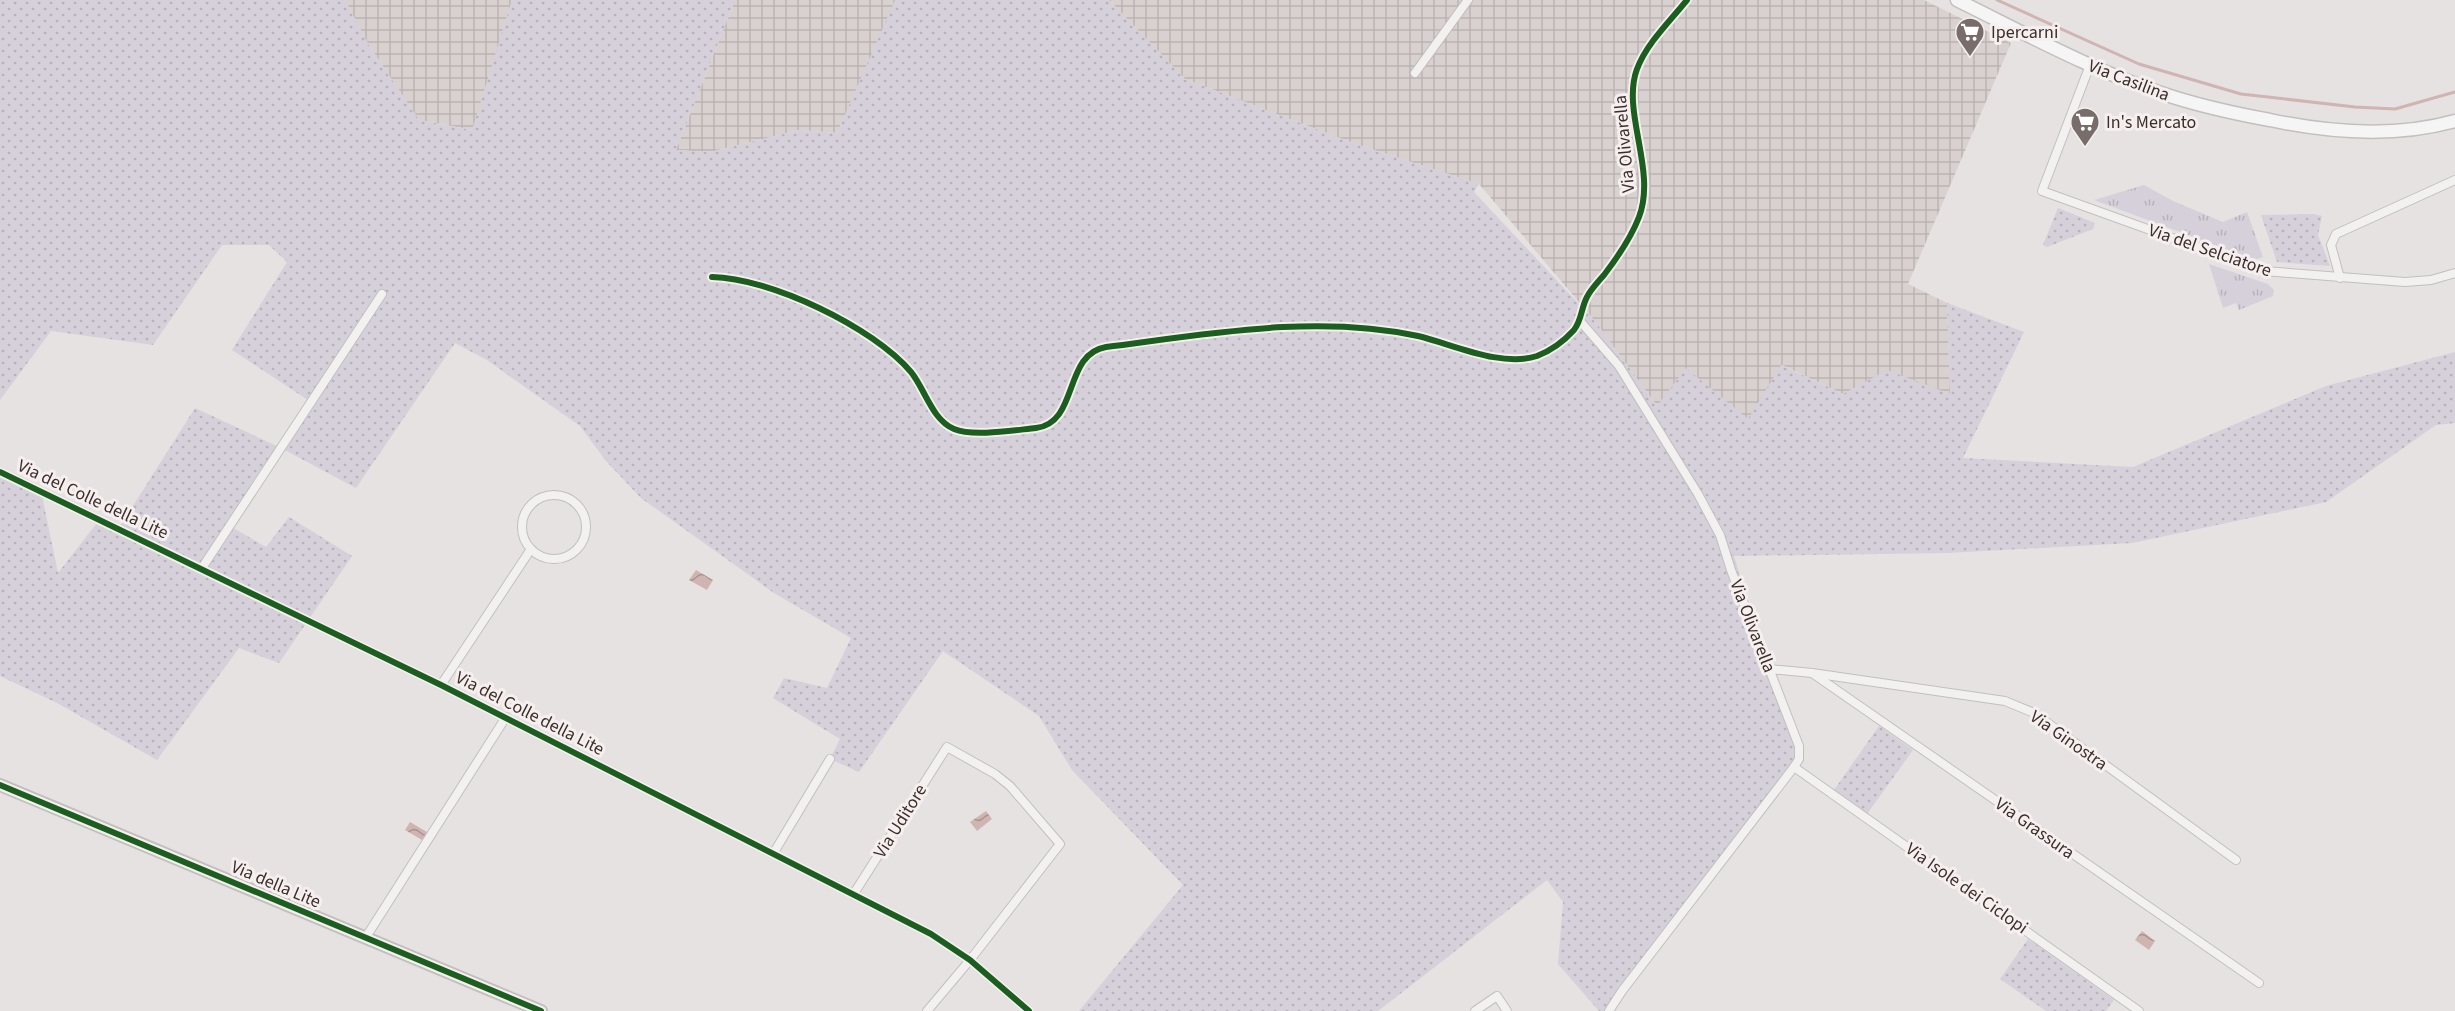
<svg xmlns="http://www.w3.org/2000/svg" width="2455" height="1011" font-family="'Source Sans 3',sans-serif">
  <defs>
    <pattern id="industrial-grid" width="8" height="8" patternUnits="userSpaceOnUse" patternTransform="scale(1.5)"><rect width="8" height="8" fill="#d9d1d0"/><path d="M0 4h8M4 0v8" fill="none" stroke="#bbb4b3"/></pattern>
    <pattern id="grass-dots" width="8" height="8" patternUnits="userSpaceOnUse" patternTransform="scale(1.5)"><rect width="8" height="8" fill="#d5d0d9"/><path d="M2 2h.1M6 6h.1" fill="none" stroke="#b8b3ba" stroke-width="1.8" stroke-linecap="round"/></pattern>
    <pattern id="park-tufts" width="24" height="20" patternUnits="userSpaceOnUse" patternTransform="scale(1.5)"><rect width="24" height="20" fill="#d5d0d9"/><path d="M3 7l-1-3M5 7V3M7 7l1-3M15 17l-1-3M17 17v-4M19 17l1-3" fill="none" stroke="#b8b3ba"/></pattern>
    <pattern id="water-waves" width="16" height="10" patternUnits="userSpaceOnUse" patternTransform="scale(1.5)"><rect width="16" height="10" fill="#cfb4b2"/><path d="M0 5q4-4 8 0t8 0" fill="none" stroke="#a99391"/></pattern>
  </defs>
  <rect width="100%" height="100%" fill="#e6e2e2"/>
  <!-- industrial -->
  <g fill="url(#industrial-grid)">
    <path d="M345 0H512L473 130 419 120 368 44Z"/>
    <path d="M735 0H896L837 133 799 130 710 152 676 150Z"/>
    <path d="M1109 0H1924L2011 43 1908 284 1947 303 1950 394 1887 371 1843 394 1782 365 1748 420 1657 406 1594 320 1479 184 1353 143 1185 79Z"/>
  </g>
  <!-- grass -->
  <g fill="url(#grass-dots)">
    <path d="M0 0H345L368 44 419 120 472 130 512 0H735L676 150 710 152 799 130 837 133 895 0H1109L1185 79 1353 143 1479 184 1474 192 1594 320 1657 406 1686 368 1748 419 1781 365 1843 394 1887 370 1950 394 1947 303 2024 332 1963 458 2133 467 2326 386 2455 352V423L2436 425 2326 502 2132 543 1947 553 1734 556 1769 669 1799 746 1794 767 1609 1011H1599L1558 964 1563 902 1547 880 1378 1011H1079L1183 885 1072 770 1039 716 943 651 859 772 830 759 840 739 773 698 784 678 827 688 851 638 774 593 641 498 606 461 580 426 487 360 455 343 356 488 281 448 230 526 266 547 289 517 352 556 279 663 239 648 157 760 57 703 0 676V472L41 491 58 573 100 519 119 528 195 408 281 448 311 402 232 350 287 262 269 245H222L153 345 51 331 0 400Z"/>
    <path d="M2058 208 2095 223 2093 229 2047 247 2043 245Z"/>
    <path d="M2313 214 2322 216 2318 235 2330 266 2277 262 2261 215Z"/>
    <path d="M1879 726 1913 750 1867 814 1834 790Z"/>
    <path d="M2028 939 2114 1000 2106 1011H2046L2000 979Z"/>
  </g>
  <!-- park -->
  <g fill="url(#park-tufts)">
    <path d="M2144 185 2173 201 2223 222 2247 212 2263 257 2257 259 2242 255 2094 200Z"/>
    <path d="M2209 264 2268 284 2274 290 2273 296 2239 310 2236 303 2223 308Z"/>
  </g>
  <!-- water -->
  <g fill="url(#water-waves)">
    <path d="M696 570 713 580 707 590 689 580Z"/>
    <path d="M986 811 992 819 977 831 970 822Z"/>
    <path d="M410 822 427 832 422 840 405 830Z"/>
    <path d="M2142 931 2155 941 2149 950 2135 940Z"/>
  </g>
  <g fill="none" stroke-linecap="round" stroke-linejoin="round">
    <!-- stream -->
    <path stroke="#cfb4b2" stroke-width="3" d="M1997 0 2139 64 2241 94 2355 107 2395 109 2455 92"/>
    <!-- minor casing -->
    <g stroke="#c2bfbe" stroke-width="10">
      <g id="minor">
        <path d="M2090 65 2042 191 2264 271 2405 282 2431 280 2455 273"/>
        <path d="M1415 73 1468 0"/>
        <path d="M712 277C770 278 873 327 911 372 925 389 932 420 954 429 973 437 1015 430 1036 428 1079 423 1063 354 1106 347 1208 334 1316 314 1418 336 1452 344 1502 368 1537 356 1550 351 1564 341 1574 330 1582 320 1581 308 1587 297 1591 289 1598 282 1604 275 1617 258 1631 238 1639 217 1657 170 1621 112 1637 69 1647 43 1670 21 1687 0"/>
        <path d="M2340 278 2331 245 2336 234 2455 180"/>
        <path d="M1580 321 1619 366 1698 494 1720 535 1731 570 1799 746V759L1794 767 1622 991 1609 1011"/>
        <path d="M0 472 441 685 931 934 970 960 1029 1011"/>
        <circle cx="554" cy="527" r="32"/>
        <path d="M202 568 382 294"/>
        <path d="M1769 669 1812 673 2005 701 2034 713 2236 860"/>
        <path d="M1812 673 2259 983"/>
        <path d="M441 685 531 549"/>
        <path d="M1794 767 2139 1011"/>
        <path d="M773 854 830 759"/>
        <path d="M853 895 947 747 995 774 1010 786 1060 844 970 960 927 1011"/>
        <path d="M366 937 506 717"/>
        <path d="M1475 1011 1497 996 1507 1011"/>
      </g>
    </g>
    <!-- tertiary casing -->
    <g stroke="#c2bfbe" stroke-width="14">
      <path id="tertiary" d="M0 785 541 1011"/>
    </g>
    <!-- primary casing -->
    <g stroke="#c3bfbe" stroke-width="15">
      <path id="primary" d="M1957 0C2028 35 2097 73 2173 97 2205 107 2237 114 2270 120 2331 133 2394 138 2455 121"/>
    </g>
    <!-- minor -->
    <use href="#minor" stroke="#f3f1f0" stroke-width="8"/>
    <!-- tertiary -->
    <use href="#tertiary" stroke="#f3f1f0" stroke-width="10"/>
    <!-- primary -->
    <use href="#primary" stroke="#f6f5f5" stroke-width="12"/>
    <!-- cycleway casing -->
    <g stroke="#f5f0ef" stroke-width="10">
      <g id="cycleway">
        <path d="M712 277C770 278 873 327 911 372 925 389 932 420 954 429 973 437 1015 430 1036 428 1079 423 1063 354 1106 347 1208 334 1316 314 1418 336 1452 344 1502 368 1537 356 1550 351 1564 341 1574 330 1582 320 1581 308 1587 297 1591 289 1598 282 1604 275 1617 258 1631 238 1639 217 1657 170 1621 112 1637 69 1647 43 1670 21 1687 0"/>
        <path d="M0 472 441 685 931 934 970 960 1029 1011"/>
        <path d="M0 785 541 1011"/>
      </g>
    </g>
    <!-- cycleway -->
    <use href="#cycleway" stroke="#1b5e20" stroke-width="6"/>
  </g>
  <!-- icons -->
  <defs>
    <g id="supermarket-pin" transform="scale(1.5)"><path d="M0 17L-7.5 6A9.5 9.5 0 1 1 7.5 6Z" fill="#786d6a" stroke="#f5f0ef"/><path d="M-6-5.5h2.5l.6 2H6L4.5 2H-2.5L-4.4-4H-6ZM-1.5 3.2a1.3 1.3 0 1 0 .1 0ZM3 3.2a1.3 1.3 0 1 0 .1 0Z" fill="#fff"/></g>
  </defs>
  <g fill-rule="evenodd">
    <use href="#supermarket-pin" x="1970" y="32"/>
    <use href="#supermarket-pin" x="2085" y="122"/>
  </g>
  <g text-anchor="middle" stroke-width="6" stroke-linejoin="round" paint-order="stroke">
    <!-- poi labels -->
    <g font-size="18" fill="#3d2e2a" stroke="#f5f0ef" text-anchor="start">
      <text x="1991" y="38">Ipercarni</text>
      <text x="2106" y="128">In's Mercato</text>
    </g>
    <!-- street labels -->
    <g font-size="18" fill="#3d2e2a" stroke="#f5f0ef">
      <text transform="translate(2129 80) rotate(21)" y="6">Via Casilina</text>
      <text transform="translate(1624 144) rotate(-95)" y="6">Via Olivarella</text>
      <text transform="translate(2210 250) rotate(19)" y="6">Via del Selciatore</text>
      <text transform="translate(93 499) rotate(25)" y="6">Via del Colle della Lite</text>
      <text transform="translate(1753 626) rotate(69)" y="6">Via Olivarella</text>
      <text transform="translate(530 713) rotate(27)" y="6">Via del Colle della Lite</text>
      <text transform="translate(2069 740) rotate(35)" y="6">Via Ginostra</text>
      <text transform="translate(900 821) rotate(-58)" y="6">Via Uditore</text>
      <text transform="translate(2035 828) rotate(35)" y="6">Via Grassura</text>
      <text transform="translate(276 884) rotate(23)" y="6">Via della Lite</text>
      <text transform="translate(1967 888) rotate(35)" y="6">Via Isole dei Ciclopi</text>
    </g>
  </g>
</svg>
